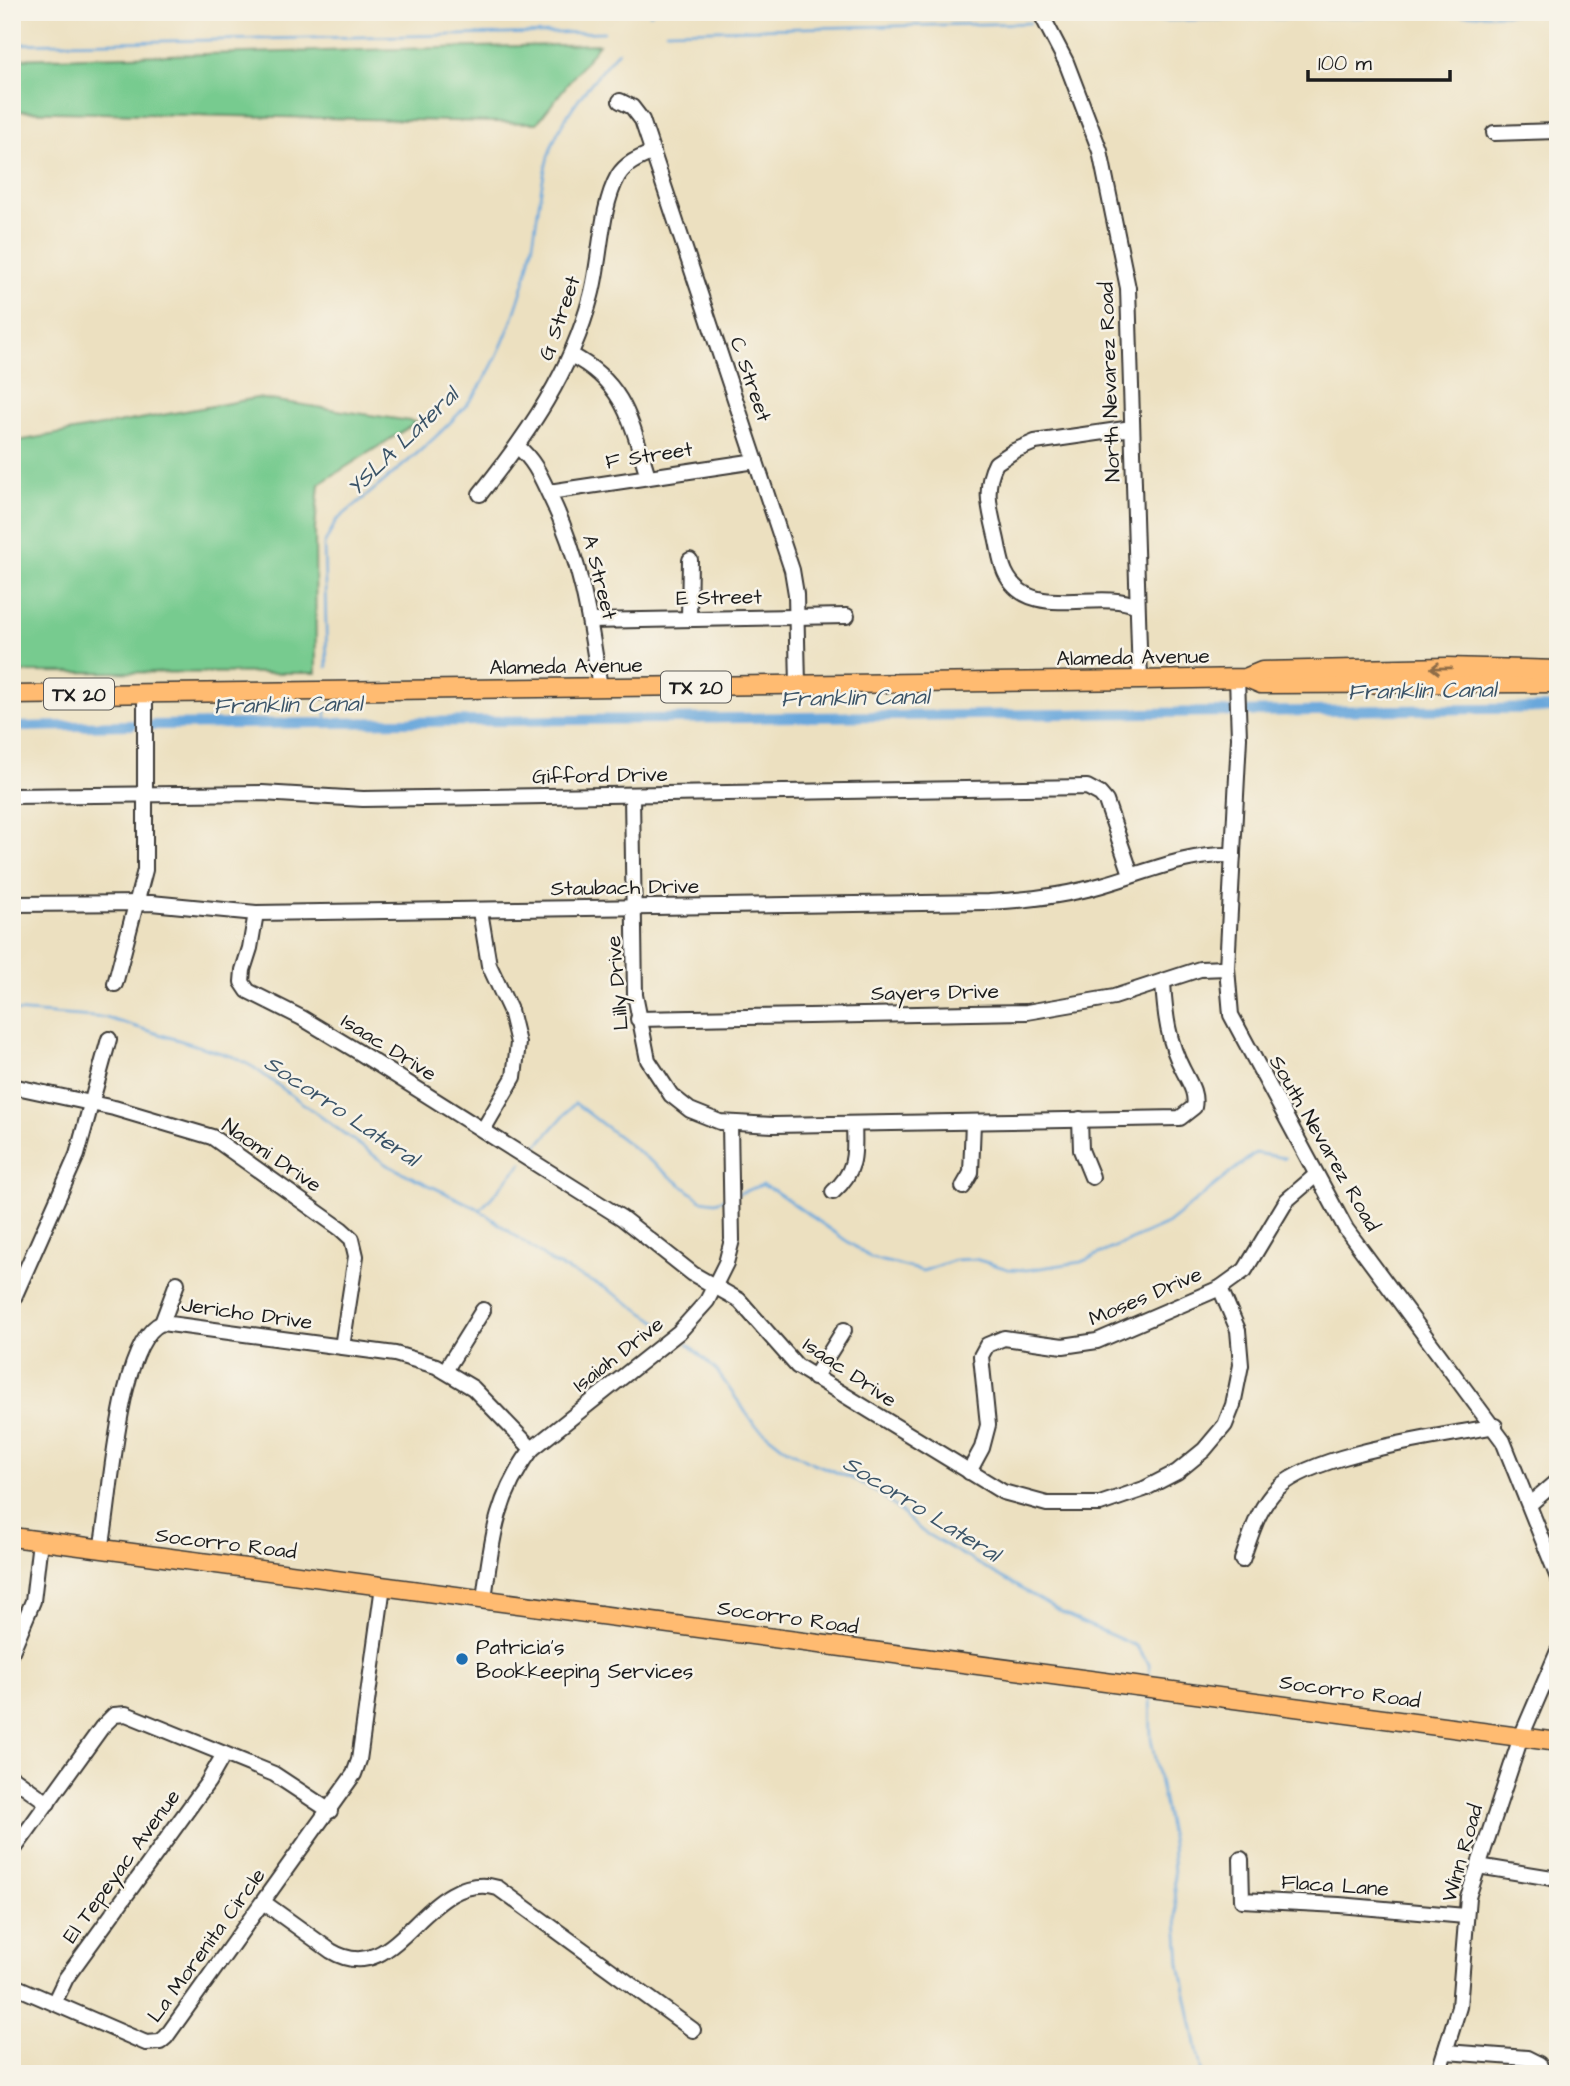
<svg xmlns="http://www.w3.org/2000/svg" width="1570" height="2086" font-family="'Architects Daughter',sans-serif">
  <rect width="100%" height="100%" fill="#f7f3e8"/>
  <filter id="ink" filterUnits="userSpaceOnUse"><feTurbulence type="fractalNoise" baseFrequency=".0143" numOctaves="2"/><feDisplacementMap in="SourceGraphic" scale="14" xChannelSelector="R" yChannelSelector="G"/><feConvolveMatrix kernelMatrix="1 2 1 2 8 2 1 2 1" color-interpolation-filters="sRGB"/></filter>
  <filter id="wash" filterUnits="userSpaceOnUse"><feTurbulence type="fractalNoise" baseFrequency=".00686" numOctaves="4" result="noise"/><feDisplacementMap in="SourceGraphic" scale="28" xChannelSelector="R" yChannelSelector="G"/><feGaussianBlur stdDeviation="1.57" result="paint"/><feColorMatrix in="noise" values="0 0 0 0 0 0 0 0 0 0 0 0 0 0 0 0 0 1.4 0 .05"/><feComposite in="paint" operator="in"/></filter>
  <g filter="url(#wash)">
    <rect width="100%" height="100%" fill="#ece0c0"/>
    <!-- green -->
    <g fill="#77cb8f" stroke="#4a7456" stroke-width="2">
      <path d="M599 44 537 123 12 111V59Z"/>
      <path d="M257 398 417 422 319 484 315 528 316 673 12 672V442Z"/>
    </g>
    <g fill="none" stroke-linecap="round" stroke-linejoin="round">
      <!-- stream -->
      <g stroke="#69a7db" stroke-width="2.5">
        <path d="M650 14 652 12"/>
        <path d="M1073 22 1558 13"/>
        <path d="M666 31 1030 23"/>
        <path d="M12 44 604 32"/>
        <path d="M327 667 324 545 336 521C378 485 457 427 483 382 504 346 518 308 528 268 537 232 538 193 548 157 560 116 591 83 618 51"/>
        <path d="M326 723V710"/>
        <path d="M12 1011 107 1018 234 1057 253 1067 387 1165 477 1208 553 1263 607 1289 664 1326"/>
        <path d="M529 1155 575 1103 701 1200 715 1202 727 1198"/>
        <path d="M737 1194 762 1185 775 1191 871 1258 923 1271 955 1260 975 1259 1008 1269 1027 1270 1081 1262 1167 1224 1255 1153 1285 1158"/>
        <path d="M480 1210 522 1163"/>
        <path d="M688 1344 717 1371 754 1424 782 1446 811 1462 858 1481 884 1497 923 1532 1070 1617 1136 1646 1149 1664 1150 1679"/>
        <path d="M1150 1696 1151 1739 1172 1844 1180 1964 1202 2074"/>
      </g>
      <!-- canal -->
      <g stroke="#69a7db" stroke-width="10">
        <path d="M153 725 1558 708"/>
        <path d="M12 727 132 725"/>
      </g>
    </g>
  </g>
  <g filter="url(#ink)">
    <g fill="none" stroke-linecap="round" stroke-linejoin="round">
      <!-- minor casing -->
      <g stroke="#3b3935" stroke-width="18">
        <g id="minor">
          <path d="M1040 12 1066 62 1100 151 1128 288 1140 680"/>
          <path d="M620 101 632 107 642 120 792 570 796 594 798 686"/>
          <path d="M1494 133 1558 131"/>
          <path d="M571 355C625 383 631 422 648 476"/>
          <path d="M1132 428 1035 442 1014 451 996 463C983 488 990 510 996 536 999 548 1000 561 1005 572 1028 623 1097 588 1137 606"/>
          <path d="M518 447C534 460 541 477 550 496 581 559 590 619 600 688"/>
          <path d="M549 492 756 461"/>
          <path d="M480 494C529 433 571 372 591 296 601 260 600 208 618 176 626 163 639 158 653 152"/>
          <path d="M689 618 690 560"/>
          <path d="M590 621 847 616"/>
          <path d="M1237 678 1239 738 1227 968 1231 1015 1346 1229 1503 1441 1558 1578"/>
          <path d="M632 795 635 995 648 1060 671 1095 690 1110 720 1122 773 1125 1180 1118 1194 1107C1197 1093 1189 1082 1183 1070 1168 1042 1165 1014 1163 983"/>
          <path d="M12 796 262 793 363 799 1087 787 1100 794 1106 801 1131 874"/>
          <path d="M12 904 151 903 256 913 989 902C1028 900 1064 896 1102 885 1149 872 1182 854 1233 855"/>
          <path d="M480 911 489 965 510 1010 518 1043 514 1077 483 1130"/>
          <path d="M256 913 250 948 243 970 242 982 248 991 302 1018 357 1051 622 1218 693 1274 739 1300 797 1366 1003 1492 1047 1504H1100L1144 1489 1177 1472 1204 1450 1225 1425 1233 1405 1241 1365 1238 1330 1220 1288"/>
          <path d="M115 984 145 870V694"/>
          <path d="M638 1019 1027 1012 1114 997 1200 969 1227 968"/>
          <path d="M12 1086 114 1108 212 1137 341 1229 352 1239 356 1256 342 1347"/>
          <path d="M1080 1119 1081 1150 1092 1177"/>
          <path d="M963 1187 971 1173 973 1122"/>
          <path d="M833 1192C857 1171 855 1153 854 1124"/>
          <path d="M12 1302 77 1155 109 1039"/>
          <path d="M162 1323 177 1283"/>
          <path d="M445 1371 483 1310"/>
          <path d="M814 1378 844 1330"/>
          <path d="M969 1472 982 1448 988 1425 981 1356 987 1345 1004 1338 1063 1346 1097 1341 1220 1288 1245 1270 1287 1200 1316 1175"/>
          <path d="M1530 1504 1558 1480"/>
          <path d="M101 1549C111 1504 117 1341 162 1323L395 1354 436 1366 473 1388 532 1449"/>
          <path d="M1242 1560C1251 1535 1258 1507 1278 1488 1317 1452 1441 1437 1495 1426"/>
          <path d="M484 1599C492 1540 495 1498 532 1449L679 1332 707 1301 726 1263 732 1240 730 1123"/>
          <path d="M12 1651 33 1601 40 1541"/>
          <path d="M12 1777 48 1803"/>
          <path d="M12 1852 102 1727 114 1715 126 1714 274 1774 330 1811"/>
          <path d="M1241 1859 1242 1900 1339 1905 1465 1916"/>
          <path d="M1478 1866 1558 1879"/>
          <path d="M263 1902 331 1951C399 1992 424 1868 498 1888L693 2030"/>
          <path d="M12 1985 146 2043 160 2042 166 2037 354 1774 359 1760 383 1586"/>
          <path d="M54 2003 66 1978 208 1782 224 1754"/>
          <path d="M1446 2052 1527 2058 1539 2064 1544 2074"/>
          <path d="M1438 2074 1459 2007 1468 1897 1521 1737 1558 1651"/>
        </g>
      </g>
      <!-- major casing -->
      <g stroke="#3b3935" stroke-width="21">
        <g id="major">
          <path d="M1247 678 1261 684 1558 683"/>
          <path d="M12 695 1140 680 1245 678 1262 671 1447 667 1558 670"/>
          <path d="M12 1537 1558 1742"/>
        </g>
      </g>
      <!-- minor -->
      <use href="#minor" stroke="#fff" stroke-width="14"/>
      <!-- major -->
      <use href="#major" stroke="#ffbb71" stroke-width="18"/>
    </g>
    <!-- one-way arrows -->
    <defs><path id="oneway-shaft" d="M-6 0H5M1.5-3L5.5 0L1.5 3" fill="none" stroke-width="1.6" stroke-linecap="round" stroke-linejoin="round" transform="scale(1.75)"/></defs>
    <use stroke="#8e6c46" href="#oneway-shaft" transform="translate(1441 668) rotate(179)"/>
  </g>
  <!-- markers -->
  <circle fill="#1f6fb2" stroke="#f7f3e8" stroke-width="2.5" cx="462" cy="1659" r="7"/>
  <g text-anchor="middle" stroke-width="5" stroke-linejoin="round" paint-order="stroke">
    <!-- shield labels -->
    <g fill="#f7f3e8" stroke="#5e5c59" stroke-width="2">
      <rect x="661" y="671.5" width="70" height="31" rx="5"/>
      <rect x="44" y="678.5" width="70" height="31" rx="5"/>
    </g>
    <g font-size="19" font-weight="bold" fill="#1c1c1c">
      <text x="696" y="694">TX 20</text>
      <text x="79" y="701">TX 20</text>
    </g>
    <!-- street labels -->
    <g font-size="21" fill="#1c1c1c" stroke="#f7f3e8">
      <text transform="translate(559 318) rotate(-71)" y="7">G Street</text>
      <text transform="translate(751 379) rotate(71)" y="7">C Street</text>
      <text transform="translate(1109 382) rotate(-92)" y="7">North Nevarez Road</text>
      <text transform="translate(649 455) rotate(-9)" y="7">F Street</text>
      <text transform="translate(600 577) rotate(76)" y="7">A Street</text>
      <text transform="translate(719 597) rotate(-1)" y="7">E Street</text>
      <text transform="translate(1133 657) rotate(-1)" y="7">Alameda Avenue</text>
      <text transform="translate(566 666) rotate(-1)" y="7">Alameda Avenue</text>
      <text transform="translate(600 775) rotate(-1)" y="7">Gifford Drive</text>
      <text transform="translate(625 887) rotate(-1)" y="7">Staubach Drive</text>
      <text transform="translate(617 983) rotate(-95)" y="7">Lilly Drive</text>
      <text transform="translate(935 992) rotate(-1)" y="7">Sayers Drive</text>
      <text transform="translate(389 1047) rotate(32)" y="7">Isaac Drive</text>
      <text transform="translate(1325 1143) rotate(60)" y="7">South Nevarez Road</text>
      <text transform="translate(272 1155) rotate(34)" y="7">Naomi Drive</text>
      <text transform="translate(1145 1296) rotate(-23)" y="7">Moses Drive</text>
      <text transform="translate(247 1313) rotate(8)" y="7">Jericho Drive</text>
      <text transform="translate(618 1354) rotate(-38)" y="7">Isaiah Drive</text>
      <text transform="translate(850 1372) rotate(34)" y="7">Isaac Drive</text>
      <text transform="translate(226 1543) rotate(7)" y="7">Socorro Road</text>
      <text transform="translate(788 1617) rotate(8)" y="7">Socorro Road</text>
      <text transform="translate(1350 1691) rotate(8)" y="7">Socorro Road</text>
      <text transform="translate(1462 1853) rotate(-74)" y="7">Winn Road</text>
      <text transform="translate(121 1866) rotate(-54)" y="7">El Tepeyac Avenue</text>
      <text transform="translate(1335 1885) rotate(4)" y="7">Flaca Lane</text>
      <text transform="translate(206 1945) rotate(-54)" y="7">La Morenita Circle</text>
    </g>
    <!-- poi labels -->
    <g font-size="21" fill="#1c1c1c" stroke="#f7f3e8" text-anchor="start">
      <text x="476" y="1654">Patricia's<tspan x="476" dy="24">Bookkeeping Services</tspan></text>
    </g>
    <!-- water labels -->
    <g font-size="23" font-style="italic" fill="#3b5468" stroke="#f7f3e8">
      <text transform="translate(402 441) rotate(-44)" y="8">YSLA Lateral</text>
      <text transform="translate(1422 690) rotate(-1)" y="8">Franklin Canal</text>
      <text transform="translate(855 697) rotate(-1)" y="8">Franklin Canal</text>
      <text transform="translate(288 704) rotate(-1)" y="8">Franklin Canal</text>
      <text transform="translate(342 1110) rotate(34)" y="8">Socorro Lateral</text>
      <text transform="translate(922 1508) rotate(32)" y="8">Socorro Lateral</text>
    </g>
  </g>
  <!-- margin -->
  <rect width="1570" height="2086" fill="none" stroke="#f7f3e8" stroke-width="42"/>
  <!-- scale -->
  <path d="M1308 70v10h142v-10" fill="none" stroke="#1c1c1c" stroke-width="3.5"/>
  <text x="1318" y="70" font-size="21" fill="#1c1c1c" stroke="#f7f3e8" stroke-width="5" paint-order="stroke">100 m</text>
</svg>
